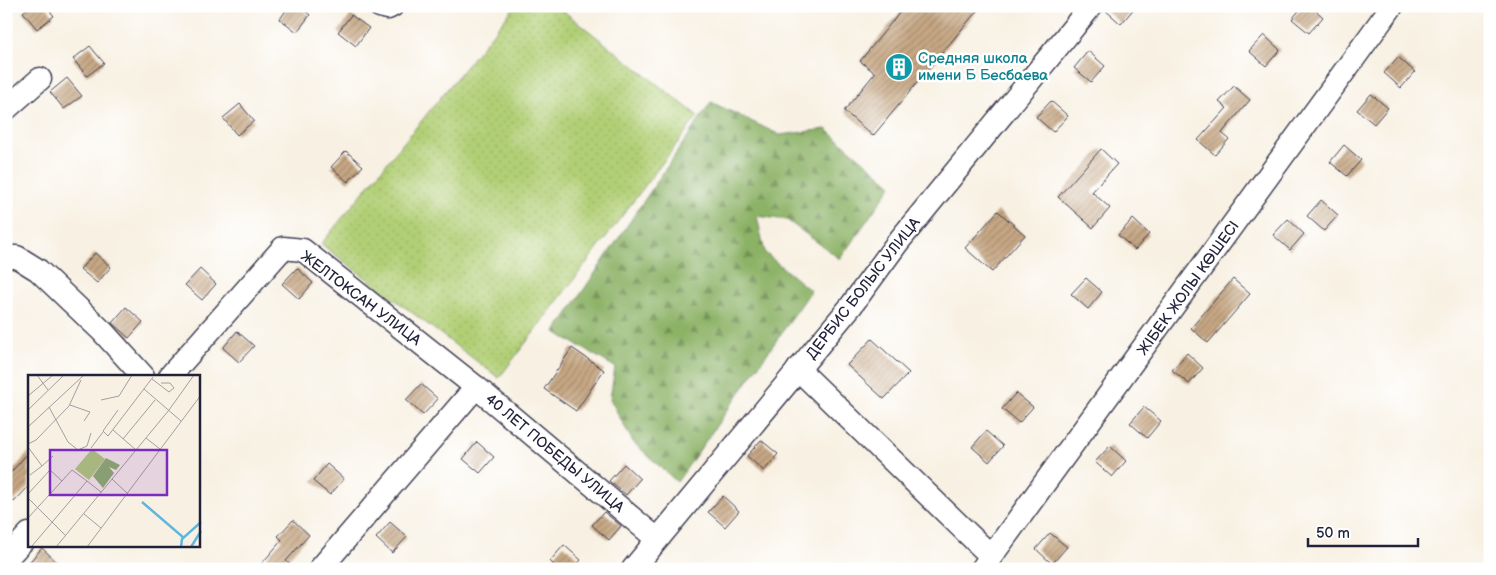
<svg xmlns="http://www.w3.org/2000/svg" width="1496" height="575" font-family="'Balsamiq Sans',sans-serif">
  <defs>
    <pattern id="green-dots" width="8" height="8" patternUnits="userSpaceOnUse" patternTransform="scale(1.25)"><rect width="8" height="8" fill="#b1cf75"/><path d="M2 2h.1M6 6h.1" fill="none" stroke="#98b166" stroke-width="1.8" stroke-linecap="round"/></pattern>
    <pattern id="forest-firs" width="22" height="20" patternUnits="userSpaceOnUse" patternTransform="scale(1.25)"><rect width="22" height="20" fill="#8cb266"/><path d="M5 1l3.5 6h-7zM16 11l3.5 6h-7z" fill="#729055"/></pattern>
    <pattern id="building-hatch" width="6" height="6" patternUnits="userSpaceOnUse" patternTransform="scale(1.25)"><rect width="6" height="6" fill="#c7a884"/><path d="M-1 1l2-2M0 6l6-6M5 7l2-2" fill="none" stroke="#a1886d"/></pattern>
  </defs>
  <rect width="100%" height="100%" fill="#fff"/>
  <filter id="ink" filterUnits="userSpaceOnUse"><feTurbulence type="fractalNoise" baseFrequency=".02" numOctaves="2"/><feDisplacementMap in="SourceGraphic" scale="10" xChannelSelector="R" yChannelSelector="G"/><feConvolveMatrix kernelMatrix="1 2 1 2 8 2 1 2 1" color-interpolation-filters="sRGB"/></filter>
  <filter id="wash" filterUnits="userSpaceOnUse"><feTurbulence type="fractalNoise" baseFrequency=".0096" numOctaves="4" result="noise"/><feDisplacementMap in="SourceGraphic" scale="20" xChannelSelector="R" yChannelSelector="G"/><feGaussianBlur stdDeviation="1.12" result="paint"/><feColorMatrix in="noise" values="0 0 0 0 0 0 0 0 0 0 0 0 0 0 0 0 0 1.4 0 .05"/><feComposite in="paint" operator="in"/></filter>
  <g filter="url(#wash)">
    <rect width="100%" height="100%" fill="#f8f1e3"/>
    <!-- green -->
    <path fill="url(#green-dots)" stroke="#6a7858" d="M515 6H557L698 116 499 378 321 244Z"/>
    <!-- forest -->
    <path fill="url(#forest-firs)" stroke="#576a50" d="M711 102 780 135 826 129 892 185 840 259 787 220 757 216 765 253 811 291 677 482 633 442 610 399 615 367 555 332Z"/>
    <g id="blocks">
      <!-- building -->
      <g fill="url(#building-hatch)">
        <path d="M30 6H46L54 16 37 29 23 12Z"/>
        <path d="M289 6H299L310 15 297 32 280 19Z"/>
        <path d="M905 6H981L873 136 844 111 875 73 860 61Z"/>
        <path d="M1104 6H1136L1121 24 1104 9Z"/>
        <path d="M1303 6H1311L1323 17 1309 33 1292 19Z"/>
        <path d="M351 15 369 28 356 46 338 32Z"/>
        <path d="M1264 35 1280 50 1266 66 1249 51Z"/>
        <path d="M90 46 104 63 87 76 73 59Z"/>
        <path d="M1088 51 1105 66 1091 82 1074 68Z"/>
        <path d="M1398 57 1415 72 1401 88 1384 73Z"/>
        <path d="M67 78 82 96 64 109 50 92Z"/>
        <path d="M1234 86 1250 100 1222 133 1229 139 1215 155 1198 140 1227 108 1219 102Z"/>
        <path d="M1371 94 1388 108 1374 124 1357 110Z"/>
        <path d="M1051 101 1068 116 1053 132 1036 117Z"/>
        <path d="M240 104 254 121 237 135 223 118Z"/>
        <path d="M1344 145 1361 160 1347 176 1330 162Z"/>
        <path d="M1101 149 1117 164 1092 192 1110 208 1093 228 1058 197Z"/>
        <path d="M346 151 363 166 348 182 331 167Z"/>
        <path d="M1321 200 1338 215 1324 231 1307 216Z"/>
        <path d="M998 211 1025 235 992 272 965 248Z"/>
        <path d="M1133 219 1149 234 1135 250 1118 235Z"/>
        <path d="M1288 219 1304 234 1290 250 1273 235Z"/>
        <path d="M95 253 111 267 97 283 80 269Z"/>
        <path d="M297 268 313 283 299 299 282 284Z"/>
        <path d="M200 269 216 284 202 300 185 285Z"/>
        <path d="M1086 278 1102 292 1088 309 1071 294Z"/>
        <path d="M1233 279 1250 294 1208 343 1191 328Z"/>
        <path d="M126 307 143 322 129 338 112 323Z"/>
        <path d="M237 331 254 346 239 362 223 348Z"/>
        <path d="M872 339 909 373 884 399 847 365Z"/>
        <path d="M572 348 604 370 576 411 544 389Z"/>
        <path d="M1187 353 1203 368 1189 384 1172 370Z"/>
        <path d="M421 384 438 399 423 415 406 400Z"/>
        <path d="M1016 393 1033 407 1019 423 1002 409Z"/>
        <path d="M1144 407 1161 421 1147 438 1130 423Z"/>
        <path d="M986 431 1003 446 989 462 972 447Z"/>
        <path d="M761 440 778 454 764 471 747 456Z"/>
        <path d="M477 442 494 457 480 473 463 459Z"/>
        <path d="M1110 446 1126 461 1112 477 1095 462Z"/>
        <path d="M29 452V486L14 502 6 495V478Z"/>
        <path d="M327 464 344 479 330 495 313 481Z"/>
        <path d="M624 464 640 479 626 495 609 481Z"/>
        <path d="M723 496 739 511 725 527 708 512Z"/>
        <path d="M604 512 621 526 609 540 592 525Z"/>
        <path d="M293 520 309 535 286 561 295 569H257L282 540 278 536Z"/>
        <path d="M390 522 407 537 392 553 376 538Z"/>
        <path d="M1050 533 1067 547 1052 564 1036 549Z"/>
        <path d="M564 545 581 560 573 569H558L550 561Z"/>
        <path d="M42 548 58 563 53 569H23Z"/>
      </g>
    </g>
  </g>
  <g filter="url(#ink)">
    <use href="#blocks" fill-opacity="0" stroke="#424154" stroke-width="1"/>
    <g fill="none" stroke-linecap="round" stroke-linejoin="round">
      <!-- minor casing -->
      <g stroke="#424154" stroke-width="25">
        <g id="minor">
          <path d="M380 6 388 8 392 6"/>
          <path d="M6 109 40 79"/>
          <path d="M6 257H17L38 270 103 332 143 376"/>
          <path d="M798 369 991 556"/>
          <path d="M170 376 283 248 303 250 476 387"/>
          <path d="M6 559 29 534"/>
          <path d="M320 569 476 387 657 539"/>
          <path d="M633 569 851 306 898 242 1091 6"/>
          <path d="M982 569 1392 6"/>
        </g>
      </g>
      <!-- minor -->
      <use href="#minor" stroke="#fff" stroke-width="22"/>
    </g>
  </g>
  <!-- icons -->
  <defs>
    <g id="building-disc" transform="scale(1.4375)"><circle r="9.5" fill="#0f9aa8" stroke="#fff"/><path d="M-4-6H4V6H1V3H-1V6H-4ZM-2.5-4.3h1.7v1.8h-1.7ZM.8-4.3h1.7v1.8H.8ZM-2.5-1h1.7V.8h-1.7ZM.8-1h1.7V.8H.8Z" fill="#fff"/></g>
  </defs>
  <g fill-rule="evenodd">
    <use href="#building-disc" x="899" y="67"/>
  </g>
  <g text-anchor="middle" stroke-width="5" stroke-linejoin="round" paint-order="stroke">
    <!-- culture labels -->
    <g font-size="15" fill="#0d838f" stroke="#fff" text-anchor="start">
      <text x="918" y="63">Средняя школа<tspan x="918" dy="17">имени Б Бесбаева</tspan></text>
    </g>
    <!-- street labels -->
    <g font-size="15" fill="#22223b" stroke="#fff">
      <text transform="translate(863 288) rotate(-52)" y="5">ДЕРБИС БОЛЫС УЛИЦА</text>
      <text transform="translate(1188 288) rotate(-54)" y="5">ЖІБЕК ЖОЛЫ КӨШЕСІ</text>
      <text transform="translate(361 298) rotate(37)" y="5">ЖЕЛТОКСАН УЛИЦА</text>
      <text transform="translate(555 453) rotate(40)" y="5">40 ЛЕТ ПОБЕДЫ УЛИЦА</text>
    </g>
  </g>
  <!-- overview -->
  <g transform="translate(28 375)">
    <rect width="172" height="172" fill="#f8f1e3"/>
    <path d="M64 74 77 84 61 105 47 94Z" fill="#b1cf75"/>
    <path d="M78 83 92 90 88 95 81 92 86 98 75 113 65 101Z" fill="#8cb266"/>
    <path fill="none" stroke="#61b6dd" stroke-width="2.5" d="M114 127 156 163M153 172 154 164 173 147M163 172 173 156"/>
    <path fill="none" stroke="#a29ea0" stroke-width="1" d="M9 0 20 15M124 4 141 17 146 13 142 8H133M116 14 153 46M0 21 25 0M73 25 91 21 104 0M42 30 62 37 56 46M21 32 40 67 50 75 59 71 63 58M0 35 36 0M90 35 75 56 80 61 125 2M0 52 56 0M85 55 108 75M118 63 132 74M95 64 127 25M0 69 8 65 41 31 53 5M0 72 14 91 25 81M63 73 75 57M2 100 14 91M84 104 100 119M0 119 22 95 34 106M0 123 37 160M56 139 73 153M0 143 44 95 59 106M4 171 59 106 73 117M28 172 141 35 166 0M59 172 173 20"/>
    <path fill="#7b2cbf" fill-opacity="0.15" stroke="#7b2cbf" stroke-width="2.5" d="M22 75H139V120H22Z"/>
    <rect width="172" height="172" fill="none" stroke="#22223b" stroke-width="2.5"/>
  </g>
  <!-- margin -->
  <rect width="1496" height="575" fill="none" stroke="#fff" stroke-width="25"/>
  <!-- scale -->
  <path d="M1308 538v8h110v-8" fill="none" stroke="#22223b" stroke-width="2.5"/>
  <text x="1316" y="538" font-size="15" fill="#22223b" stroke="#ffffff" stroke-width="4" paint-order="stroke">50 m</text>
</svg>
